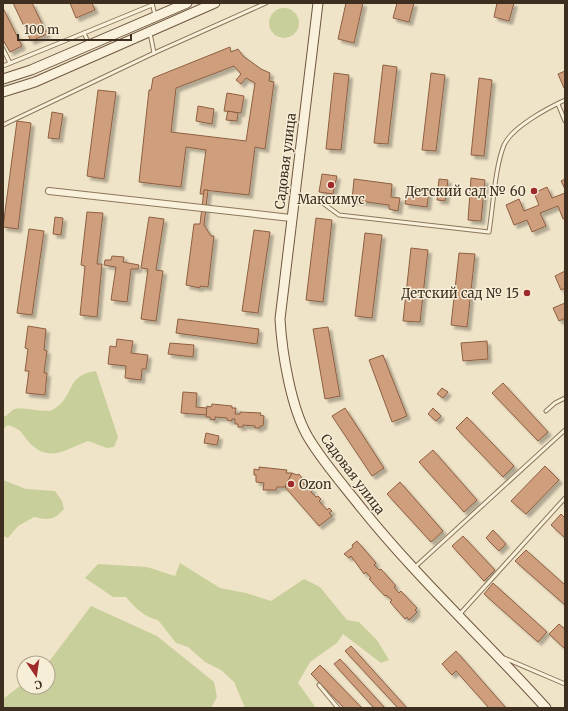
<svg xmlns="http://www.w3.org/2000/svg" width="568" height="711" font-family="Merriweather,serif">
  <defs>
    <filter id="shadow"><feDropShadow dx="3.5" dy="3.5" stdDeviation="1" flood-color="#0004"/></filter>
  </defs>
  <rect width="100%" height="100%" fill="#f0e4c8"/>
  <!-- green -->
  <g fill="#c9cf9b">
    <circle cx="284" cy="23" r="15"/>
    <path d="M96 371 118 437 114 447 107 448 88 441C67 449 48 464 29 442 19 431 24 431 8 425L3 429V417C8 416 11 410 15 409 25 407 44 413 52 410 75 399 64 375 96 371Z"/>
    <path d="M3 480 26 489 55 491 62 501 64 509C53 521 49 520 34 517L18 526 8 538 3 536Z"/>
    <path d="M180 563 220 588 246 593 271 601 304 579 320 587 347 620 359 622 377 640 389 660 381 663 343 634 337 643 310 662 298 683 316 708H245L234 682 221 670 205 662 188 647 176 643 158 620C144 617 135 608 126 597H113L85 578 98 564 147 567 175 576Z"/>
    <path d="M91 606 157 636 214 682 217 697 211 708H3V699L24 683V687H48V663Z"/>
  </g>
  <!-- building -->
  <g fill="#cf9f7d" stroke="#8d5f41" fill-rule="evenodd" filter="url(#shadow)">
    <path d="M13 3H32L47 34 31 41Z"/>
    <path d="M70 3H92L95 10 76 18Z"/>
    <path d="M346 3H363L354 43 338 39Z"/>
    <path d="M397 3H414L409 22 393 18Z"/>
    <path d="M497 3H514L509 21 494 17Z"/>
    <path d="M3 8 22 46 10 52 3 40Z"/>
    <path d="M230 47 231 52 238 49 243 56 261 69 270 73 269 81 274 82 265 149 255 147 249 195 204 190V194H200L206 150 186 147 181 187 139 182 149 90H151L153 78ZM234 66 241 74 236 80 241 84 246 78 255 83 246 141 171 132 176 88Z"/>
    <path d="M383 65 397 67 388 144 374 143Z"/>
    <path d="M565 71V88H564L558 74Z"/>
    <path d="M334 73 349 75 341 150 326 149Z"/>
    <path d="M431 73 445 75 436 151 422 150Z"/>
    <path d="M479 78 492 80 484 156 471 155Z"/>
    <path d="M98 90 116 92 104 179 87 176Z"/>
    <path d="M227 93 244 96 241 113 224 111Z"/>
    <path d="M198 106 214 109 212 124 196 121Z"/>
    <path d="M228 111 238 113 237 121 226 120Z"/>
    <path d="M52 112 63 114 59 139 48 138Z"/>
    <path d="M17 121 31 123 18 229 3 227Z"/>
    <path d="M322 174 337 176 333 194 319 192Z"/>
    <path d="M471 178 485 180 481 221 468 220Z"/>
    <path d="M354 179 392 184 391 197 400 198 398 211 389 209V205L352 200Z"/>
    <path d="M439 179 448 180 445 201 437 200Z"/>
    <path d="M565 179V189L561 181Z"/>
    <path d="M407 186 429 189 427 207 405 204Z"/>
    <path d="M547 187 552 198 565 193V218L563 219 558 206 540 213 546 226 532 232 527 220 514 225 506 205 519 199 524 211 539 205 534 193Z"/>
    <path d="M204 190H208L204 225 211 236H214L208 287 200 286V288L186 285 194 224H200Z"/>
    <path d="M87 212 103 213 97 264H102L97 317 80 315 85 266 81 265Z"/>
    <path d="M55 217 63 218 61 235 53 234Z"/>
    <path d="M149 217 164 219 156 270 163 271 156 321 141 319 148 269 141 268Z"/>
    <path d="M316 218 332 220 323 302 306 300Z"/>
    <path d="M29 229 44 231 32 315 17 313Z"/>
    <path d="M254 230 270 232 258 313 242 311Z"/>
    <path d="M365 233 382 235 372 318 355 316Z"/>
    <path d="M411 248 428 250 420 322 403 321Z"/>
    <path d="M459 253 475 254 467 327 451 325Z"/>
    <path d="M112 256 124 257 123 262 139 265 138 269H131L127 302 111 300 116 267 104 265 105 260H111Z"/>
    <path d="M565 271V288L561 290 555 276Z"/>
    <path d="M565 303V318L559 321 553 308Z"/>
    <path d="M178 319 259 329 257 344 176 333Z"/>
    <path d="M28 326 46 329 44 350 47 351 44 373H47L45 395 26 393 29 371H25L28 349 25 348Z"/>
    <path d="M328 327 340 396 325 399 313 329Z"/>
    <path d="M117 339 133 341 131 353 148 355 146 369H142L141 380 125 378 126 366 108 364 110 346 116 347Z"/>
    <path d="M487 341 488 359 463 361 461 343Z"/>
    <path d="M170 343 194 345 193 357 168 354Z"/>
    <path d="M383 355 407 416 392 422 369 360Z"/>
    <path d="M503 383 548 432 538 441 492 393Z"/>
    <path d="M442 388 448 392 443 398 437 394Z"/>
    <path d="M183 392 197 393 196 407 207 408V415L181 413Z"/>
    <path d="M212 404 232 406V408H236L235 414H240V412L261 413 260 415 264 416 263 426H260V428H255V426L243 425V427H238V424H235V419H232V421L227 420V418L215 417V420L210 419V417H206L207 406 211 407Z"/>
    <path d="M345 408 384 468 372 476 332 416Z"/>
    <path d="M433 408 441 416 436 421 428 414Z"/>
    <path d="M467 417 514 466 503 477 456 428Z"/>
    <path d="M206 433 219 436 217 445 204 443Z"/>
    <path d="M433 450 477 500 464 512 419 462Z"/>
    <path d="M545 466 559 480 526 514 511 501Z"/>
    <path d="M259 467 287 470 286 473H292L285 487H277L276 490H263L264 483 256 482V475H254V469L259 470Z"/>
    <path d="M292 473 297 475 299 474 302 478 300 480 308 488 310 487 313 490 311 492 316 497 318 496 321 499 319 501 327 510 329 508 332 511 329 513 332 516 319 526 285 487Z"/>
    <path d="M400 482 443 531 431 542 387 494Z"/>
    <path d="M561 514 565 518V538L551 525Z"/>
    <path d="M493 530 506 544 499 551 486 538Z"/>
    <path d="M463 536 495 570 484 581 452 546Z"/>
    <path d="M357 541 376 563 374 565 379 570 381 569 396 586 394 587 399 593 401 591 417 608 415 610 417 612 409 620 407 617 405 619 390 602 392 600 386 595 385 596 369 579 371 578 366 572 364 574 351 556 349 558 344 554 353 547 352 545Z"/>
    <path d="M526 550 565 585V605L515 561Z"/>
    <path d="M493 583 547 632 538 642 484 594Z"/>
    <path d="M559 624 565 629V649L549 634Z"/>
    <path d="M351 646 407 708H398L345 651Z"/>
    <path d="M456 651 506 708H489L456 671 452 675 442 664Z"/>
    <path d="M340 659 385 708H374L334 664Z"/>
    <path d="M320 665 362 708H344L311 674Z"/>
  </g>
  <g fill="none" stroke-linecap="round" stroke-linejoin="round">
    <!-- service casing -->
    <g stroke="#8d765c" stroke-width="5">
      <g id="service">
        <path d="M152 3 155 15"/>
        <path d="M89 44 84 33 152 5"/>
        <path d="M3 49 10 63"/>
        <path d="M154 53 266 3"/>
        <path d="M3 66 84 33"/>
        <path d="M558 104 565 121"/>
        <path d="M3 125 154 53 150 33"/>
        <path d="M296 196 320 201 339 215 489 232C493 207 495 167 504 145 512 127 548 108 565 100"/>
        <path d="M546 411 555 403 565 398"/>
        <path d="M415 567 565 430"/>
        <path d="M459 615 565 498"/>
        <path d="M504 658 565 684"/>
        <path d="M319 685 338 708"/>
      </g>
    </g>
    <!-- minor casing -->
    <g stroke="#8d765c" stroke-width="8">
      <path id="minor" d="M49 191 291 218"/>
    </g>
    <!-- secondary casing -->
    <g stroke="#6f573f" stroke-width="11">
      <g id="secondary">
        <path d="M318 3 280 319C282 353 291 408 308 437 321 459 339 480 355 500 413 574 483 638 546 708"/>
        <path d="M3 79 31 70 187 3"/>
        <path d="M3 92 35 82 215 3"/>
      </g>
    </g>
    <!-- service -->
    <use href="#service" stroke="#faf1dc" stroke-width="3"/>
    <!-- minor -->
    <use href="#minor" stroke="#faf1dc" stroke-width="6"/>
    <!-- secondary -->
    <use href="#secondary" stroke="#faf1dc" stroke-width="9"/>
  </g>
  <!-- markers -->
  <g fill="#9e2a2b" stroke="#f7eed8" stroke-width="1.5">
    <circle cx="331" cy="185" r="4"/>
    <circle cx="534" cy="191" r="4"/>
    <circle cx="527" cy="293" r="4"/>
    <circle cx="291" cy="484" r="4"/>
  </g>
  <g text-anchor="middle" stroke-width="3" stroke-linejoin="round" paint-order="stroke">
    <!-- street labels -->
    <g font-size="13" fill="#3d2e20" stroke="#f7eed8">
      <text transform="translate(285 161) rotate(-83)" y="5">Садовая улица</text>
      <text transform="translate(353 474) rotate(53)" y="5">Садовая улица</text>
    </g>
    <!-- poi labels -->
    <g font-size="13" fill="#3d2e20" stroke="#f7eed8" text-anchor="end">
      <text x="526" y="196">Детский сад № 60</text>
      <text x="331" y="204" text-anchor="middle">Максимус</text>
      <text x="519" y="298">Детский сад № 15</text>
      <text x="299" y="489" text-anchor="start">Ozon</text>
    </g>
  </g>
  <!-- border -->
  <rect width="568" height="711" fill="none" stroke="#3d2e20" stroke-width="8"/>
  <!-- north arrow -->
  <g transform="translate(36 675) rotate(167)"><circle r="19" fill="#f7eed8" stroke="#ada18e"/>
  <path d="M0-3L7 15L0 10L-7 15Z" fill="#9e2a2b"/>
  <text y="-6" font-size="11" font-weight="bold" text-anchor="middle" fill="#3d2e20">С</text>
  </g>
  <!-- scale -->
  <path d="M18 34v6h113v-6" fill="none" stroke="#3d2e20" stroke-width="2"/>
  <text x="24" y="34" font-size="12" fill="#3d2e20" stroke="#f7eed8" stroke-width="3" paint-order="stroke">100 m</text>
</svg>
